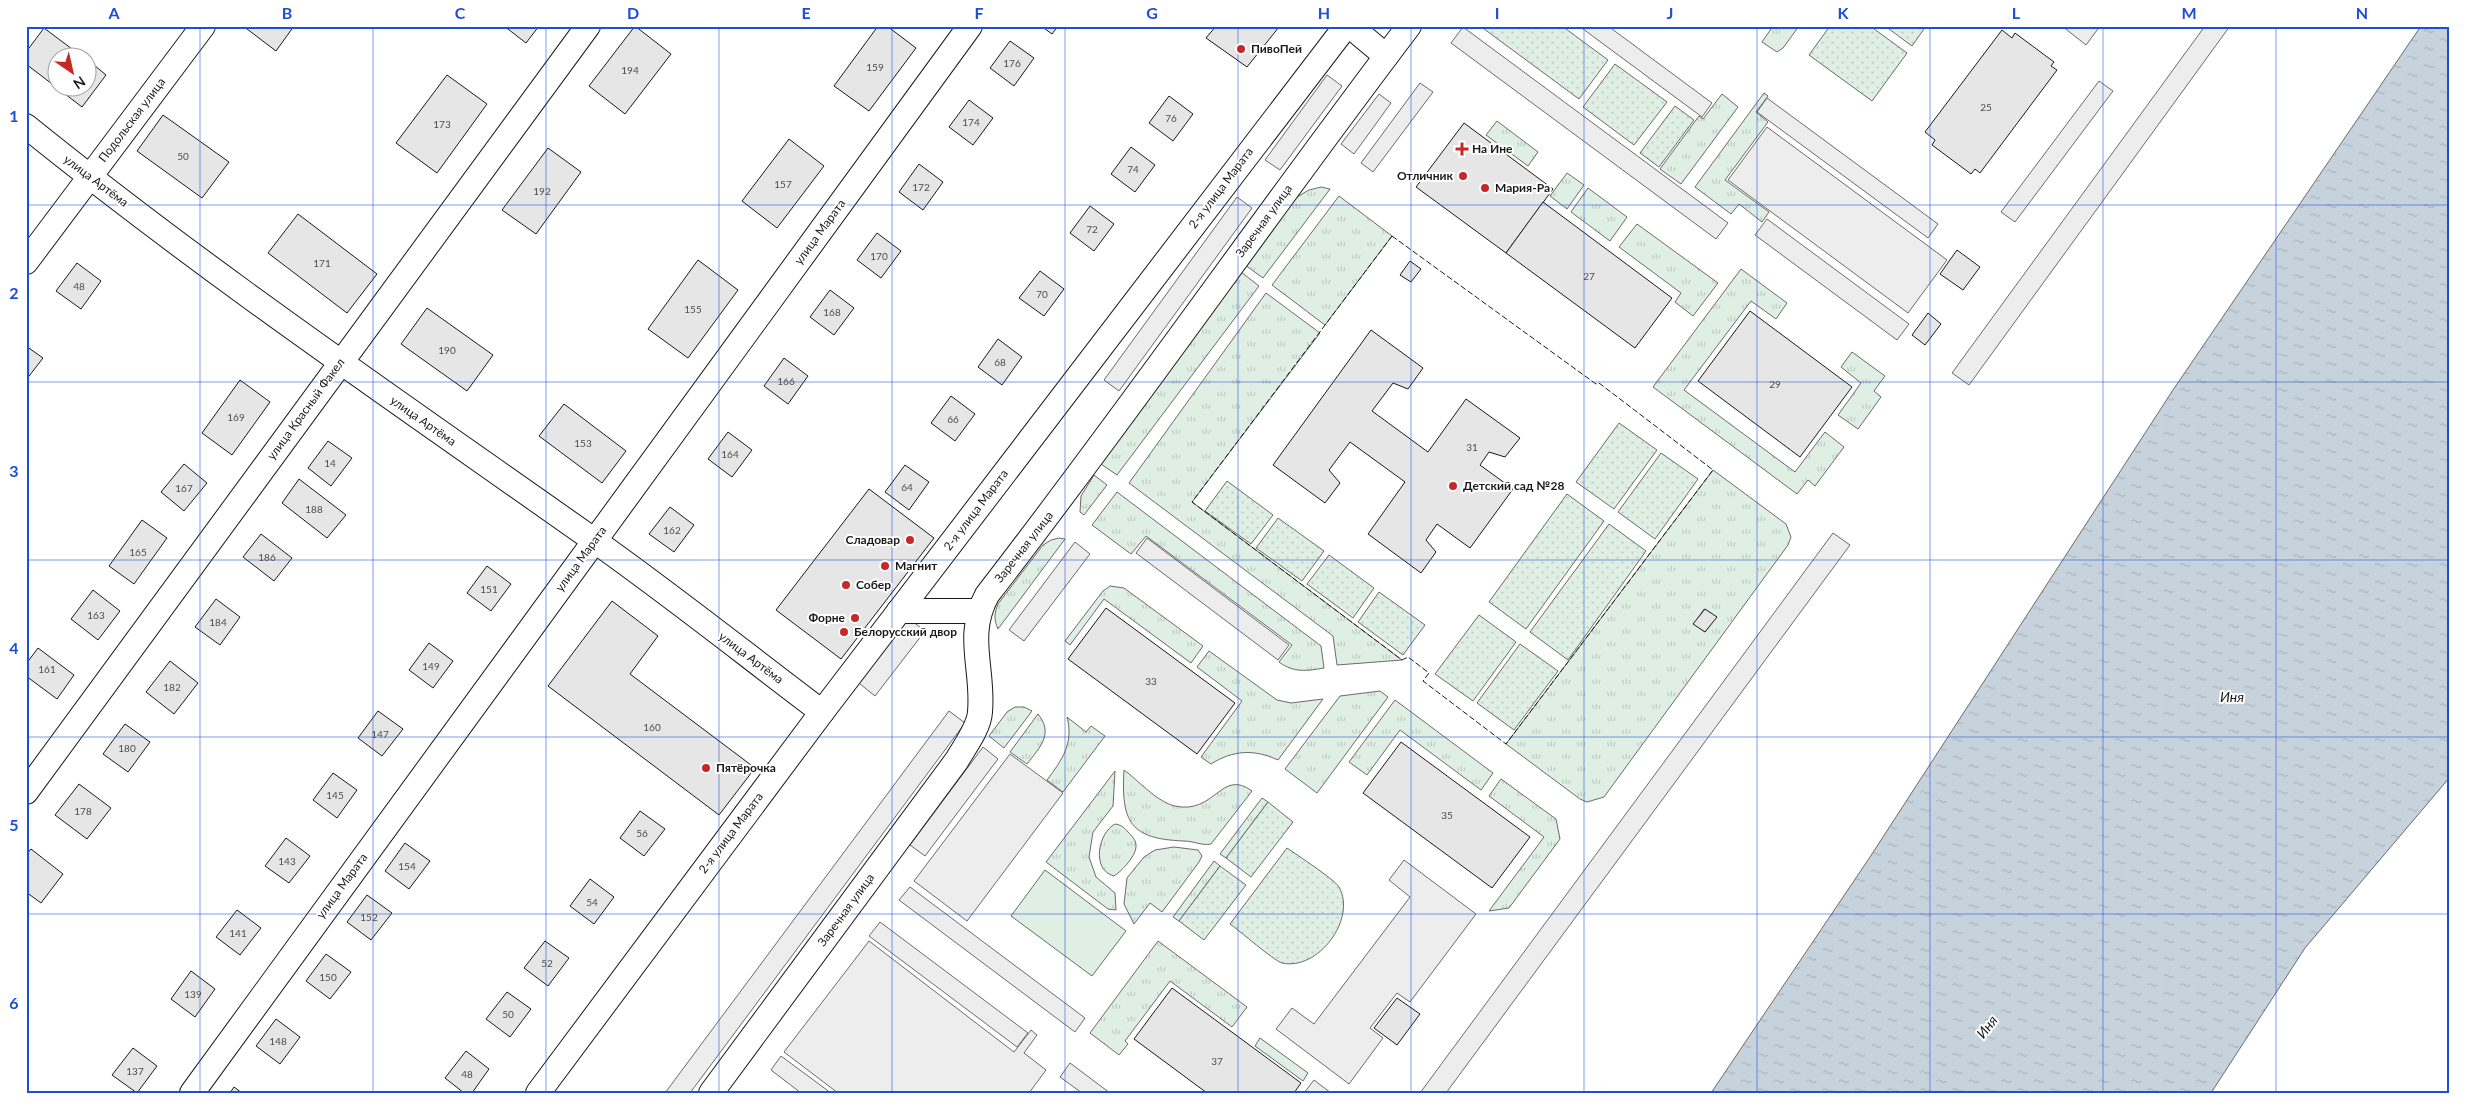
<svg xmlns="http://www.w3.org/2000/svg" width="2476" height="1119" font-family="Lato,sans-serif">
  <defs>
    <pattern id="grass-tufts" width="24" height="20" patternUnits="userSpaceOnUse" patternTransform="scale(1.25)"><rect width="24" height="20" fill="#e0efe3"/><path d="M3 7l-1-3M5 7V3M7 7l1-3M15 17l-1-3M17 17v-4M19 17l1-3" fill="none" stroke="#c0ccc2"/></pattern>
    <pattern id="park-dots" width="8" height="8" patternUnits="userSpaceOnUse" patternTransform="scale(1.25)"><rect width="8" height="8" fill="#e0efe3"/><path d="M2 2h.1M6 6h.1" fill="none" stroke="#c0ccc2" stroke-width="1.8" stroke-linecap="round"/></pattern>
    <pattern id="water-ripples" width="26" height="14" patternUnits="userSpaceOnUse" patternTransform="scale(1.25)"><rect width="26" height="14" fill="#c6d2dc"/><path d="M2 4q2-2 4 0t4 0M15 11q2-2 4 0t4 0" fill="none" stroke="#aab4bc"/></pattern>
  </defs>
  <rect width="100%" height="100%" fill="#fff"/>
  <!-- grass -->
  <g fill="url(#grass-tufts)" stroke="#6a6a6a" fill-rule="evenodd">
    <path d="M1773 26H1799L1783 48 1777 52 1762 42Z"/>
    <path d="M1764 93 1768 96 1756 112 1768 122 1725 180 1769 212 1762 222 1739 204 1731 214 1695 187Z"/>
    <path d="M1722 94 1738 107 1681 184 1660 169 1699 116 1703 119Z"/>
    <path d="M1497 121 1538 152 1528 166 1486 135Z"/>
    <path d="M1567 173 1584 185 1567 209 1550 196Z"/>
    <path d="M1321 187 1330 189 1263 278 1245 265 1297 197 1309 190Z"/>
    <path d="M1588 188 1627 217 1610 241 1571 212Z"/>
    <path d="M1339 196 1392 236 1325 325 1272 285Z"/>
    <path d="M1637 224 1718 283 1693 316 1675 302 1681 293 1619 247Z"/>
    <path d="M1741 269 1787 303 1776 319 1751 301 1684 390 1795 472 1825 432 1844 447 1815 486 1808 480 1797 494 1653 387Z"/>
    <path d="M1241 272 1259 286 1117 475 1101 464Z"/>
    <path d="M1266 293 1320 333 1192 502 1402 660 1337 665 1333 636 1129 483Z"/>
    <path d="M1852 352 1885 376 1874 391 1881 397 1858 429 1838 415 1861 383 1841 367Z"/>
    <path d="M1713 470 1786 524 1791 537 1788 545 1604 797 1587 802 1580 799 1506 744ZM1704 609 1716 617 1705 632 1694 624Z"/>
    <path d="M1094 475 1107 485 1084 515 1080 512 1081 496Z"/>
    <path d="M1117 492 1321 646 1324 668C1307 671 1294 673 1279 662L1292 645 1146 536 1131 554 1092 525Z"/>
    <path d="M1059 538 1065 539 998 629C994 620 994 614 998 604L1043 545 1051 540Z"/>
    <path d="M1110 586 1124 588 1203 646 1191 663 1104 599 1070 645 1065 641 1103 591Z"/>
    <path d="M1209 651 1277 700 1291 703 1323 699 1278 760C1254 749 1233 750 1211 764L1201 757 1242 701 1197 667Z"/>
    <path d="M1380 691 1388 697 1317 793 1285 769 1340 696Z"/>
    <path d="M1395 700 1493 773 1481 790 1400 730 1367 775 1349 762Z"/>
    <path d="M1015 707H1024L1032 711 1004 748 989 736 1007 712Z"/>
    <path d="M1038 714C1054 734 1040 747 1027 764L1010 752Z"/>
    <path d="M1067 717 1086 732 1091 726 1105 736 1063 792 1047 780C1062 760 1074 743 1067 717Z"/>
    <path d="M1124 770C1139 781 1157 802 1175 806 1215 815 1221 768 1252 791L1211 844C1202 846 1194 841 1184 841 1130 839 1121 822 1124 770Z"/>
    <path d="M1115 771 1113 806 1093 832 1089 857 1096 877 1115 893 1116 910 1108 909 1046 862Z"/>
    <path d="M1501 779 1556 819 1560 839 1509 908 1489 911 1544 837 1489 796Z"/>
    <path d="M1262 798 1268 802 1226 858 1220 854Z"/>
    <path d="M1115 824C1121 825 1124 827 1128 832 1131 835 1136 840 1136 845 1137 855 1122 871 1114 876 1091 870 1098 833 1115 824Z"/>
    <path d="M1174 847 1198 850 1202 856 1199 862 1162 912 1150 903 1134 924 1124 904 1127 878 1144 857 1155 850Z"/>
    <path d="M1214 861 1220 866 1179 921 1173 917Z"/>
    <path d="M1158 941 1247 1007 1232 1027 1170 981 1125 1041 1128 1044 1119 1055 1090 1033Z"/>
    <path d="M1260 1038 1308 1073 1303 1081 1255 1046Z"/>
  </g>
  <!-- park -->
  <g fill="url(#park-dots)" stroke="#6a6a6a">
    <path d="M1480 26H1562L1608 60 1579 99Z"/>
    <path d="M1830 26H1870L1907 53 1872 101 1809 55Z"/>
    <path d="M1885 26H1926L1912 46Z"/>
    <path d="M1615 64 1667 102 1634 145 1583 107Z"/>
    <path d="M1675 106 1694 120 1659 167 1640 153Z"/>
    <path d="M1619 423 1657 450 1614 509 1576 482Z"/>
    <path d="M1661 453 1698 479 1655 539 1618 512Z"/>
    <path d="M1227 481 1273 515 1251 544 1205 511Z"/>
    <path d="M1567 494 1604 521 1526 629 1489 602Z"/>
    <path d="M1278 518 1324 551 1302 581 1256 548Z"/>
    <path d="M1609 524 1646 551 1568 660 1530 632Z"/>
    <path d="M1329 555 1374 588 1353 618 1307 584Z"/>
    <path d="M1379 592 1425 625 1403 655 1358 622Z"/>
    <path d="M1479 615 1516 642 1473 701 1435 674Z"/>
    <path d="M1520 644 1558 671 1514 730 1477 703Z"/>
    <path d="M1268 802 1293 822 1251 877 1226 858Z"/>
    <path d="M1287 848C1297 855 1334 879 1339 887 1357 919 1318 971 1282 963 1273 960 1240 931 1230 924Z"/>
    <path d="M1220 866 1246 885 1204 940 1179 921Z"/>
  </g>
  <!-- pitch -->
  <path fill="#e0efe3" stroke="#6a6a6a" d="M1045 870 1126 931 1092 976 1011 916Z"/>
  <!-- parking -->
  <g fill="#ededed" stroke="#6a6a6a">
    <path d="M1579 26H1608L1712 103 1702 117Z"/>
    <path d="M2062 26H2100L2086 45Z"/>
    <path d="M2205 26H2230L1969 385 1952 373Z"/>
    <path d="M1463 27 1728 223 1716 239 1451 43Z"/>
    <path d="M1327 75 1342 86 1280 170 1265 160Z"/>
    <path d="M2099 81 2113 91 2015 222 2001 212Z"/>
    <path d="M1420 83 1433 92 1373 172 1361 163Z"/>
    <path d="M1379 94 1391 103 1354 154 1341 144Z"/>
    <path d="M1767 98 1938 224 1928 238 1757 112Z"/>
    <path d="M1767 127 1947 260 1908 313 1728 180Z"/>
    <path d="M1237 197 1252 208 1119 391 1104 380Z"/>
    <path d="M1767 219 1909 324 1897 340 1755 235Z"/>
    <path d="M1833 533 1850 545 1446 1093H1420Z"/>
    <path d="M1147 538 1289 645 1278 660 1136 553Z"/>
    <path d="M1075 542 1090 554 1024 641 1009 630Z"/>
    <path d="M899 611 925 631 875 696 850 676Z"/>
    <path d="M949 711 965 723 690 1093H665Z"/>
    <path d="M983 747 998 759 925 856 910 845Z"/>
    <path d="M1010 754 1063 793 967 921 914 881Z"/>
    <path d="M1404 860 1476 914 1410 1002 1397 993 1370 1028 1383 1038 1349 1084 1276 1029 1292 1008 1314 1024 1410 897 1389 880Z"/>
    <path d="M910 887 1085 1018 1075 1032 899 900Z"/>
    <path d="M880 922 1028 1033 1017 1047 869 936Z"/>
    <path d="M869 941 1014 1052 1031 1030 1037 1035 1024 1053 1046 1070 1029 1093H838L784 1052Z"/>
    <path d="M781 1056 831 1093H801L771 1070Z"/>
    <path d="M1070 1063 1110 1093H1082L1060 1077Z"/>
    <path d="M1314 1080 1331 1093H1304Z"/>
  </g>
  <!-- water -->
  <path fill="url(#water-ripples)" stroke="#6a6a6a" d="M2421 26H2450V777L2305 948 2211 1093H1711L1870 857 2173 390Z"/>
  <!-- building -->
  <g fill="#e6e6e6" stroke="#1a1a1a">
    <path d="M243 26H294L276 51Z"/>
    <path d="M504 26H539L526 43Z"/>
    <path d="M635 26 671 54 625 114 589 86Z"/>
    <path d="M878 26H887L916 48 869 111 834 86Z"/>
    <path d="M1041 26H1058L1052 34Z"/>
    <path d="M1216 26H1278L1279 27 1247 67 1206 38Z"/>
    <path d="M44 28 84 58H58V88H88V60L106 75 82 107 26 64V52Z"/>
    <path d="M2002 30 2012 38 2015 33 2054 62 2051 66 2057 70 1980 173 1975 169 1971 174 1932 145 1935 140 1925 132Z"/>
    <path d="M1010 41 1034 58 1014 86 990 68Z"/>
    <path d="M447 75 487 104 437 173 396 143Z"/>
    <path d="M1169 96 1193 114 1173 141 1149 123Z"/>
    <path d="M969 100 993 118 973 145 949 127Z"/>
    <path d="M163 115 229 162 202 198 137 151Z"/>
    <path d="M1464 123 1553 189 1506 253 1416 187Z"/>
    <path d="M789 139 824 166 777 228 742 201Z"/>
    <path d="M1131 147 1155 165 1135 192 1111 174Z"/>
    <path d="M548 148 581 172 536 234 502 210Z"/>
    <path d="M919 164 943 182 923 210 899 192Z"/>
    <path d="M1543 202 1672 298 1635 348 1506 253Z"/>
    <path d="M1090 206 1114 224 1094 251 1070 233Z"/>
    <path d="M298 214 377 274 347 313 268 253Z"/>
    <path d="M877 233 901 251 881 278 857 260Z"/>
    <path d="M1957 250 1980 267 1963 290 1940 274Z"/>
    <path d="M698 260 738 290 688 358 648 329Z"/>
    <path d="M1410 261 1421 269 1411 282 1400 275Z"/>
    <path d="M77 263 101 281 81 309 56 291Z"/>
    <path d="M1040 271 1064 289 1044 316 1019 298Z"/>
    <path d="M830 290 854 308 834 335 810 317Z"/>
    <path d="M427 308 493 355 467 391 401 344Z"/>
    <path d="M1750 311 1852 387 1800 457 1698 381Z"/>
    <path d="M1928 313 1941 324 1925 345 1912 335Z"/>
    <path d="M1371 330 1423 368 1408 389 1393 383 1372 411 1428 452 1466 399 1520 438 1505 457 1489 452 1480 465 1513 489 1470 548 1437 524 1426 540 1436 552 1421 573 1368 534 1405 482 1350 442 1329 470 1340 483 1325 503 1273 465Z"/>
    <path d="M998 339 1022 357 1002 385 978 367Z"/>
    <path d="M26 346 43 358 26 380Z"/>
    <path d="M784 358 808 376 788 404 764 386Z"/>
    <path d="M240 380 270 402 232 455 202 433Z"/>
    <path d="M951 396 975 414 955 441 931 423Z"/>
    <path d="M564 404 626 451 602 483 539 436Z"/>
    <path d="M728 432 752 450 732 477 708 459Z"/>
    <path d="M328 441 352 458 331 486 308 468Z"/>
    <path d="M184 464 207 483 184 511 161 492Z"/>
    <path d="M905 465 929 482 909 510 885 492Z"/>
    <path d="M299 479 346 515 327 538 282 503Z"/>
    <path d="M869 489 934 538 841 659 776 610Z"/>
    <path d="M670 507 694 525 674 552 649 534Z"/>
    <path d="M142 520 167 538 134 584 109 566Z"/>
    <path d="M261 534 292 558 274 581 243 557Z"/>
    <path d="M487 566 511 584 491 611 467 593Z"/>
    <path d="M93 590 120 611 98 640 71 619Z"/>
    <path d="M216 599 240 617 220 645 195 627Z"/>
    <path d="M612 601 658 636 630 674 755 768 719 815 548 686Z"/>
    <path d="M1106 608 1235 703 1197 754 1068 659Z"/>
    <path d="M1705 609 1717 617 1705 632 1693 624Z"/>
    <path d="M429 643 453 661 433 688 409 670Z"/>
    <path d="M38 648 74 675 57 699 26 676V664Z"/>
    <path d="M170 661 198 683 174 714 146 692Z"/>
    <path d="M378 711 403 729 382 756 358 738Z"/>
    <path d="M125 724 150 742 128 772 103 754Z"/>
    <path d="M1401 742 1530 837 1492 888 1363 793Z"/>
    <path d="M333 773 357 790 337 818 313 800Z"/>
    <path d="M79 784 111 808 87 839 55 815Z"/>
    <path d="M640 811 665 829 644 856 620 838Z"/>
    <path d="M286 838 310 856 289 883 265 866Z"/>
    <path d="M405 843 430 861 409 889 385 871Z"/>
    <path d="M31 849 63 874 41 903 26 892V855Z"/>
    <path d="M590 879 614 897 594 924 570 906Z"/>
    <path d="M367 895 392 913 371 940 347 922Z"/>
    <path d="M237 910 261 928 240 955 216 937Z"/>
    <path d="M545 941 569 958 548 986 524 968Z"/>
    <path d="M326 954 351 972 330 999 306 981Z"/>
    <path d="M191 971 215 989 195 1017 171 999Z"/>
    <path d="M1172 988 1301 1083 1294 1093H1207L1134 1039Z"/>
    <path d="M507 992 531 1009 510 1037 486 1019Z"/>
    <path d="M1397 998 1420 1014 1397 1045 1374 1028Z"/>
    <path d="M276 1019 300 1037 280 1064 256 1046Z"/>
    <path d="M133 1048 157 1066 137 1093 112 1075Z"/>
    <path d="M466 1051 489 1069 472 1093H464L445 1078Z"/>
    <path d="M234 1087 242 1093H230Z"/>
  </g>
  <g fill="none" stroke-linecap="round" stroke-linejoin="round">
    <!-- street casing -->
    <g stroke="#1a1a1a" stroke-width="26">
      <g id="street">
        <path d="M1350 26 1386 56"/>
        <path d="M26 126C208 273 401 404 592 539 670 594 745 654 822 712"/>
        <path d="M26 262 203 26"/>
        <path d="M899 611H978"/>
        <path d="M26 792 588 26"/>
        <path d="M192 1093 970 26"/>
        <path d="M538 1093 822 712 1346 26"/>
        <path d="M711 1093 957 760C965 746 979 728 980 712 984 669 965 636 987 595 1132 408 1266 214 1409 26"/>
      </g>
    </g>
    <!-- street -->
    <use href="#street" stroke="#fff" stroke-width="24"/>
    <!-- fence -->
    <path stroke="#1a1a1a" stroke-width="1" stroke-dasharray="6 2.5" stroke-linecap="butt" d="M1392 236 1596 384 1599 383 1713 470 1506 744 1423 681 1429 673 1408 657 1402 660 1192 502Z"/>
  </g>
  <!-- grid -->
  <path fill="none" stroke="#1d4ed8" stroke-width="1" stroke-opacity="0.55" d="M200 26V1093M373 26V1093M546 26V1093M719 26V1093M892 26V1093M1065 26V1093M1238 26V1093M1411 26V1093M1584 26V1093M1757 26V1093M1930 26V1093M2103 26V1093M2276 26V1093M26 205H2450M26 382H2450M26 560H2450M26 737H2450M26 914H2450"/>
  <!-- markers -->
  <g fill="#c62828" stroke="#fff" stroke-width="2">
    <circle cx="1241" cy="49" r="5"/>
    <path d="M1459.5 141.5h5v5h5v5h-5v5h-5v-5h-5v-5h5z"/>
    <circle cx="1463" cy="176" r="5"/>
    <circle cx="1485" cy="188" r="5"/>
    <circle cx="1453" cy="486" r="5"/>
    <circle cx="910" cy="540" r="5"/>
    <circle cx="885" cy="566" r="5"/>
    <circle cx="846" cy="585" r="5"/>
    <circle cx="855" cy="618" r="5"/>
    <circle cx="844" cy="632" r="5"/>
    <circle cx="706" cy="768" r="5"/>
  </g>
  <g text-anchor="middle" stroke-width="4" stroke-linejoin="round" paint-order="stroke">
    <!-- number labels -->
    <g font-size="10" fill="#4d4d4d">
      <text x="1012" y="67">176</text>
      <text x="875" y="71">159</text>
      <text x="630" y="74">194</text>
      <text x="1986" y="111">25</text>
      <text x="1171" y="122">76</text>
      <text x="971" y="126">174</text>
      <text x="442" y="128">173</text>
      <text x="183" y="160">50</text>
      <text x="1133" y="173">74</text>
      <text x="783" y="188">157</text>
      <text x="921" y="191">172</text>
      <text x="542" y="195">192</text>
      <text x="1092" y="233">72</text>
      <text x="879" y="260">170</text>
      <text x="322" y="267">171</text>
      <text x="1589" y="280">27</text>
      <text x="79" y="290">48</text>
      <text x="1042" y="298">70</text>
      <text x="693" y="313">155</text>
      <text x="832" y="316">168</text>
      <text x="447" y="354">190</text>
      <text x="1000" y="366">68</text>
      <text x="786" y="385">166</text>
      <text x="1775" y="388">29</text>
      <text x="236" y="421">169</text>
      <text x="953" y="423">66</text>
      <text x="583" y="447">153</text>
      <text x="1472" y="451">31</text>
      <text x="730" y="458">164</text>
      <text x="330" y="467">14</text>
      <text x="907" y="491">64</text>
      <text x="184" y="492">167</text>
      <text x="314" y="513">188</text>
      <text x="672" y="534">162</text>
      <text x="138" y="556">165</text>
      <text x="267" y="561">186</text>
      <text x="489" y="593">151</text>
      <text x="96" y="619">163</text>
      <text x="218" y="626">184</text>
      <text x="431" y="670">149</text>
      <text x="47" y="673">161</text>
      <text x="1151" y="685">33</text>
      <text x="172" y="691">182</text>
      <text x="652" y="731">160</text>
      <text x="380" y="738">147</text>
      <text x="127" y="752">180</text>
      <text x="335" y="799">145</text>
      <text x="83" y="815">178</text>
      <text x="1447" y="819">35</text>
      <text x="642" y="837">56</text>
      <text x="287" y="865">143</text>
      <text x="407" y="870">154</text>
      <text x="592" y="906">54</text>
      <text x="369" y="921">152</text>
      <text x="238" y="937">141</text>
      <text x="547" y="967">52</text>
      <text x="328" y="981">150</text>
      <text x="193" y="998">139</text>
      <text x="508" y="1018">50</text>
      <text x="278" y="1045">148</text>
      <text x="1217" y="1065">37</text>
      <text x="135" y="1075">137</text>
      <text x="467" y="1078">48</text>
    </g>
    <!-- poi labels -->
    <g font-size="12" font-weight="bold" fill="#1a1a1a" stroke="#fff" text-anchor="start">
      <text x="1251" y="53">ПивоПей</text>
      <text x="1472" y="153">На Ине</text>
      <text x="1453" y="180" text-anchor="end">Отличник</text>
      <text x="1495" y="192">Мария-Ра</text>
      <text x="1463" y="490">Детский сад №28</text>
      <text x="900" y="544" text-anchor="end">Сладовар</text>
      <text x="895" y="570">Магнит</text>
      <text x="856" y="589">Собер</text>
      <text x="845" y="622" text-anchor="end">Форне</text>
      <text x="854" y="636">Белорусский двор</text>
      <text x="716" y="772">Пятёрочка</text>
    </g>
    <!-- street labels -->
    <g font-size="12" fill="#1a1a1a" stroke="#fff">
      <text transform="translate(132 120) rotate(-53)" y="4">Подольская улица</text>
      <text transform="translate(96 181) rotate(37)" y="4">улица Артёма</text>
      <text transform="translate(1221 188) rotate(-53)" y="4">2-я улица Марата</text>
      <text transform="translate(1264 221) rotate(-54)" y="4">Заречная улица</text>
      <text transform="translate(820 232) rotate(-54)" y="4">улица Марата</text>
      <text transform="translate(306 409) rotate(-54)" y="4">улица Красный Факел</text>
      <text transform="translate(423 421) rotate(35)" y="4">улица Артёма</text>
      <text transform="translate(976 510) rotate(-53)" y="4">2-я улица Марата</text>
      <text transform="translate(1024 547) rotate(-52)" y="4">Заречная улица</text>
      <text transform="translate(581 559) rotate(-54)" y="4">улица Марата</text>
      <text transform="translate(751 658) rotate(37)" y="4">улица Артёма</text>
      <text transform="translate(731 833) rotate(-53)" y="4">2-я улица Марата</text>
      <text transform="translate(342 886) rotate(-54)" y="4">улица Марата</text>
      <text transform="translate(846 910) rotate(-54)" y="4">Заречная улица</text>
    </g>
    <!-- water labels -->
    <g font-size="14" font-style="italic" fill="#1a1a1a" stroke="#fff">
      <text x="2232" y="702">Иня</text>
      <text transform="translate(1987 1027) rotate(-52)" y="5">Иня</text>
    </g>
  </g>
  <!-- border -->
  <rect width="2476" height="1119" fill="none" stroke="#ffffff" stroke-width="55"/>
  <!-- north arrow -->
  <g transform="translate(72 72) rotate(146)"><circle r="24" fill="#ffffff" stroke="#a3a3a3"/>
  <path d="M0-4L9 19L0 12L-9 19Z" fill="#c62828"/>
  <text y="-8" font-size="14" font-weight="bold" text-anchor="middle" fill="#1a1a1a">N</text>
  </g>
  <rect x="28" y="28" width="2420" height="1064" fill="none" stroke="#1d4ed8" stroke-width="2"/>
  <g font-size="16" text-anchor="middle" font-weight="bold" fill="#1d4ed8">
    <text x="114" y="19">A</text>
    <text x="287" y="19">B</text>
    <text x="460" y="19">C</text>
    <text x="633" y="19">D</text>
    <text x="806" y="19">E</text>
    <text x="979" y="19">F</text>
    <text x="1152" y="19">G</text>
    <text x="1324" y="19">H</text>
    <text x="1497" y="19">I</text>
    <text x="1670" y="19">J</text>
    <text x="1843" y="19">K</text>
    <text x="2016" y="19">L</text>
    <text x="2189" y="19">M</text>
    <text x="2362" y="19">N</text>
    <text x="14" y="122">1</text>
    <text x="14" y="299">2</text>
    <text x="14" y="477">3</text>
    <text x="14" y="654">4</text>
    <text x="14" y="831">5</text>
    <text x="14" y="1009">6</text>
  </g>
</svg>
